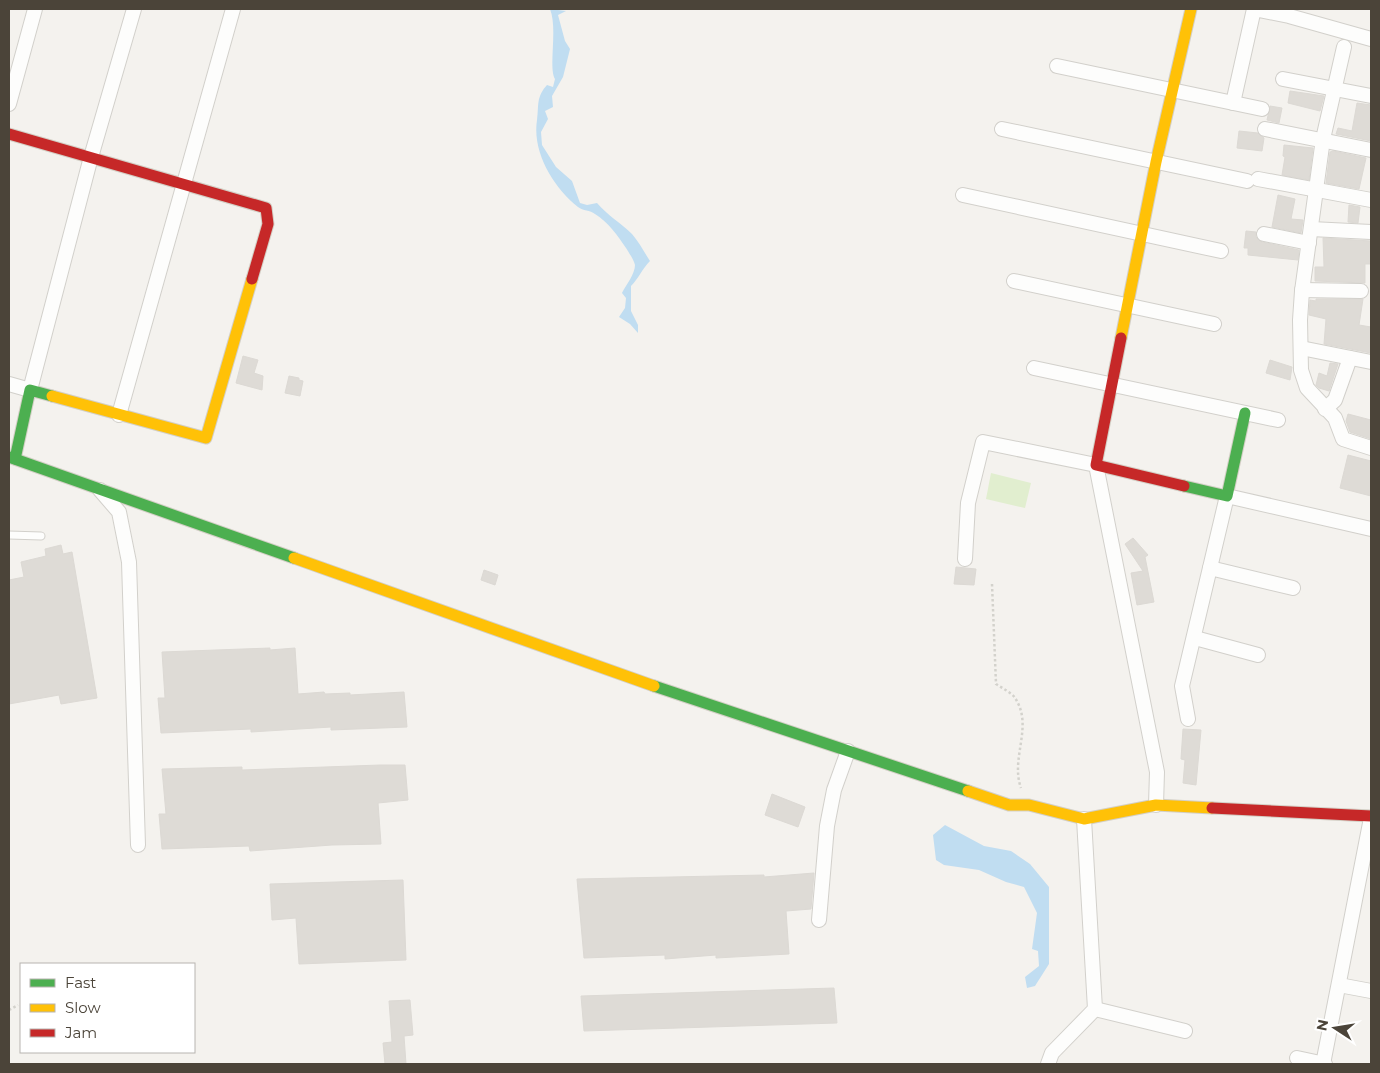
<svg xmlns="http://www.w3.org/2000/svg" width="1380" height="1073" font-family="Montserrat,sans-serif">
  <rect width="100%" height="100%" fill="#f4f2ee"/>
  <!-- green -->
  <path fill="#e1eecf" d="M991 473 1031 483 1025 508 986 499Z"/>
  <!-- water -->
  <g fill="#c0ddf1">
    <path d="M550 9 566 11 558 15 565 41 570 49 563 77 552 96 553 107 545 111 548 119 541 132 542 145 556 167 572 181 580 203 587 205 597 203C607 215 621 223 632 234 639 242 644 252 650 261 642 269 639 278 631 286V311L638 325V333L630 324 619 317 625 308 626 298 622 293C626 285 635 274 635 265 634 260 629 253 626 248 618 236 608 222 595 214 590 210 583 211 578 207 553 187 532 152 537 120 539 105 536 97 547 85L553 87 555 79C548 67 558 29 550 9Z"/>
    <path d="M945 825 984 846 1011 851 1030 864 1049 887V964L1035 986 1027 988 1025 977 1039 966 1038 951 1032 949 1037 913 1024 887 1006 882 979 870 944 865 936 860 933 835Z"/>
  </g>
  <!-- building -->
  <g fill="#dedbd6" stroke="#dcd9d4">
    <path d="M1290 91 1324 96 1320 111 1288 103Z"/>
    <path d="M1357 103 1371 105V141L1336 134 1338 128 1352 131Z"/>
    <path d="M1270 106 1282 108 1279 123 1267 120Z"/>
    <path d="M1239 131 1258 133 1264 138 1262 151 1237 148Z"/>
    <path d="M1284 145 1313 148 1309 180 1282 175 1285 157 1283 156Z"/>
    <path d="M1333 151 1366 158 1359 189 1326 183 1330 152Z"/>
    <path d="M1278 195 1295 199 1291 219 1303 220 1301 233 1272 227Z"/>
    <path d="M1349 205 1360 207 1358 223 1348 222Z"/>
    <path d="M1246 231 1256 232V237L1262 242 1299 250 1298 260 1248 255V248H1244Z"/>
    <path d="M1323 238 1371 241V264H1365V283L1315 281V267H1324Z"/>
    <path d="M1316 299H1363L1359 325 1371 327V353L1324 344 1326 319 1309 315 1310 300 1316 301Z"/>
    <path d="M243 356 258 360 254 373 263 376 262 390 236 383Z"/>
    <path d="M1270 360 1292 367 1290 380 1266 373Z"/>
    <path d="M1330 363 1338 364 1329 391 1319 388 1316 385 1319 373 1327 376Z"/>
    <path d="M289 376 299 378V380L303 381 300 396 285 393Z"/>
    <path d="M1348 414 1371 420V439L1350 432 1346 421Z"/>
    <path d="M1348 455 1371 461V496L1340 488Z"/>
    <path d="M1133 538 1148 555 1145 557 1154 602 1137 605 1131 573 1143 571 1125 544Z"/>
    <path d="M61 545 63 554 72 552 97 698 61 704 59 695 9 704V580L24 577 21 562 46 556 45 549Z"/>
    <path d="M956 567 976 569 974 585 954 584Z"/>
    <path d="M484 570 498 575 495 585 481 580Z"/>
    <path d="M270 648V650L295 648 298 694 324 692 325 694 350 693V695L404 692 407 727 331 730V727L251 732V729L161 733 158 698H165L162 652Z"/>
    <path d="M1183 729 1201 730 1196 785 1183 783 1185 760 1181 759Z"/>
    <path d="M380 765H405L408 800 378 803 381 844 332 845 250 851 249 846 162 849 159 814H166L162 769 242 767V770Z"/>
    <path d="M772 794 805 807 798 827 765 815Z"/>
    <path d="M814 873 811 909 786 911 789 954 716 958V955L665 959V955L584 958 577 879 764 875V877Z"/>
    <path d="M403 880 406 960 299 964 296 918 272 920 270 884Z"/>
    <path d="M834 988 837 1023 584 1031 581 996Z"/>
    <path d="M410 1000 413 1035 404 1036 406 1064H385L383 1043 392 1042 389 1001Z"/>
  </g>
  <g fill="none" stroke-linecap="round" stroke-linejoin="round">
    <!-- lane casing -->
    <g stroke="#d2d0cb" stroke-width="9">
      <path id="lane" d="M9 535 41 536"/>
    </g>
    <!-- street casing -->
    <g stroke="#d2d0cb" stroke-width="16">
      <g id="street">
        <path d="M1344 47 1323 139 1302 291 1300 320 1301 370 1307 388 1335 418 1343 439 1371 448"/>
        <path d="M1057 66 1262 109"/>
        <path d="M1283 79 1371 96"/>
        <path d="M1233 103 1254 9 1289 16 1371 39"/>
        <path d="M9 104 35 9"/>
        <path d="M1002 129 1247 181"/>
        <path d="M1265 129 1371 150"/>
        <path d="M1258 179 1371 200"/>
        <path d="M963 195 1221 251"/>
        <path d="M1311 229 1371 232"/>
        <path d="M1264 234 1309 243"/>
        <path d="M1014 281 1214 324"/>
        <path d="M1302 290 1361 291"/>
        <path d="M1301 348 1371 362"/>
        <path d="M1034 368 1278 420"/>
        <path d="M9 384 30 390 91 157 134 9"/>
        <path d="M1325 409 1335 400 1350 358"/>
        <path d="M119 415 233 9"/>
        <path d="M100 490 119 512 129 562 138 845"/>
        <path d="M965 559 968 503 983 442 1096 465 1157 772 1156 805"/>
        <path d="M1210 568 1293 588"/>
        <path d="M1195 638 1258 655"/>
        <path d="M1188 719 1182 686 1227 496 1371 529"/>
        <path d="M819 920 827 826 834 790 848 751"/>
        <path d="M1339 985 1371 991"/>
        <path d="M1095 1009 1185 1031"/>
        <path d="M1297 1058 1325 1064"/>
        <path d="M1048 1064 1052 1053 1095 1009 1084 819"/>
        <path d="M1323 1064 1371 818"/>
      </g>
    </g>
    <!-- fast casing -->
    <g stroke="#d3cfc5" stroke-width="13">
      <g id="fast">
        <path d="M9 457 294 558"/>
        <path d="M15 459 30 390 52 396"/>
        <path d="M1184 486 1227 496 1245 413"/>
        <path d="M654 686 968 791"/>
      </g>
    </g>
    <!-- slow casing -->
    <g stroke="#d3cfc5" stroke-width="13">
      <g id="slow">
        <path d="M1121 338 1156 162 1191 9"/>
        <path d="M52 396 206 438 252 279"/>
        <path d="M294 558 654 686"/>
        <path d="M968 791 1009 805H1029L1084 819 1156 805 1212 808"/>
      </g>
    </g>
    <!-- jam casing -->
    <g stroke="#d3cfc5" stroke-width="13">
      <g id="jam">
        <path d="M9 134 266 208 268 224 252 279"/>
        <path d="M1121 338 1096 465 1184 486"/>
        <path d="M1212 808 1371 816"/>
      </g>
    </g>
    <!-- path -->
    <g stroke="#d3d2cc" stroke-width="2.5" stroke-dasharray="2.5 2.5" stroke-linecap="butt">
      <path d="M992 584 996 684C1002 688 1012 693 1015 698 1034 726 1010 758 1021 788"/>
      <path d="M9 1010 18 1005"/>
    </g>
    <!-- lane -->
    <use href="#lane" stroke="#fdfdfc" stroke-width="7"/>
    <!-- street -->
    <use href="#street" stroke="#fdfdfc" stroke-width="14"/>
    <!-- fast -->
    <use href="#fast" stroke="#4caf50" stroke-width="11"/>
    <!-- slow -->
    <use href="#slow" stroke="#ffc107" stroke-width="11"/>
    <!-- jam -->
    <use href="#jam" stroke="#c62828" stroke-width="11"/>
  </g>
  <!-- border -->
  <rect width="1380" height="1073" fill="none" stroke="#4b4439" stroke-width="20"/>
  <!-- legend -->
  <rect x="20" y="963" width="175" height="90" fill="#ffffff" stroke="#b7b4b0"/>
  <rect x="30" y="979" width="25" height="8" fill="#4caf50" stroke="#b7b4b0"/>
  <text x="65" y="988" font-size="15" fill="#4b4439">Fast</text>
  <rect x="30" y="1004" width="25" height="8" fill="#ffc107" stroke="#b7b4b0"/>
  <text x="65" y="1013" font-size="15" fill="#4b4439">Slow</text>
  <rect x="30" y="1029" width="25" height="8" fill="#c62828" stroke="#b7b4b0"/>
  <text x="65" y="1038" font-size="15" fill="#4b4439">Jam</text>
  <!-- north arrow -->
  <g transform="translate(1335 1028) rotate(282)" stroke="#ffffff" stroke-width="4" paint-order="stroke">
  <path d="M0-4L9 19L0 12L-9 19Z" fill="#4b4439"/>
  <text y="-8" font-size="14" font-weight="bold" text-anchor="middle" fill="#4b4439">N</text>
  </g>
</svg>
